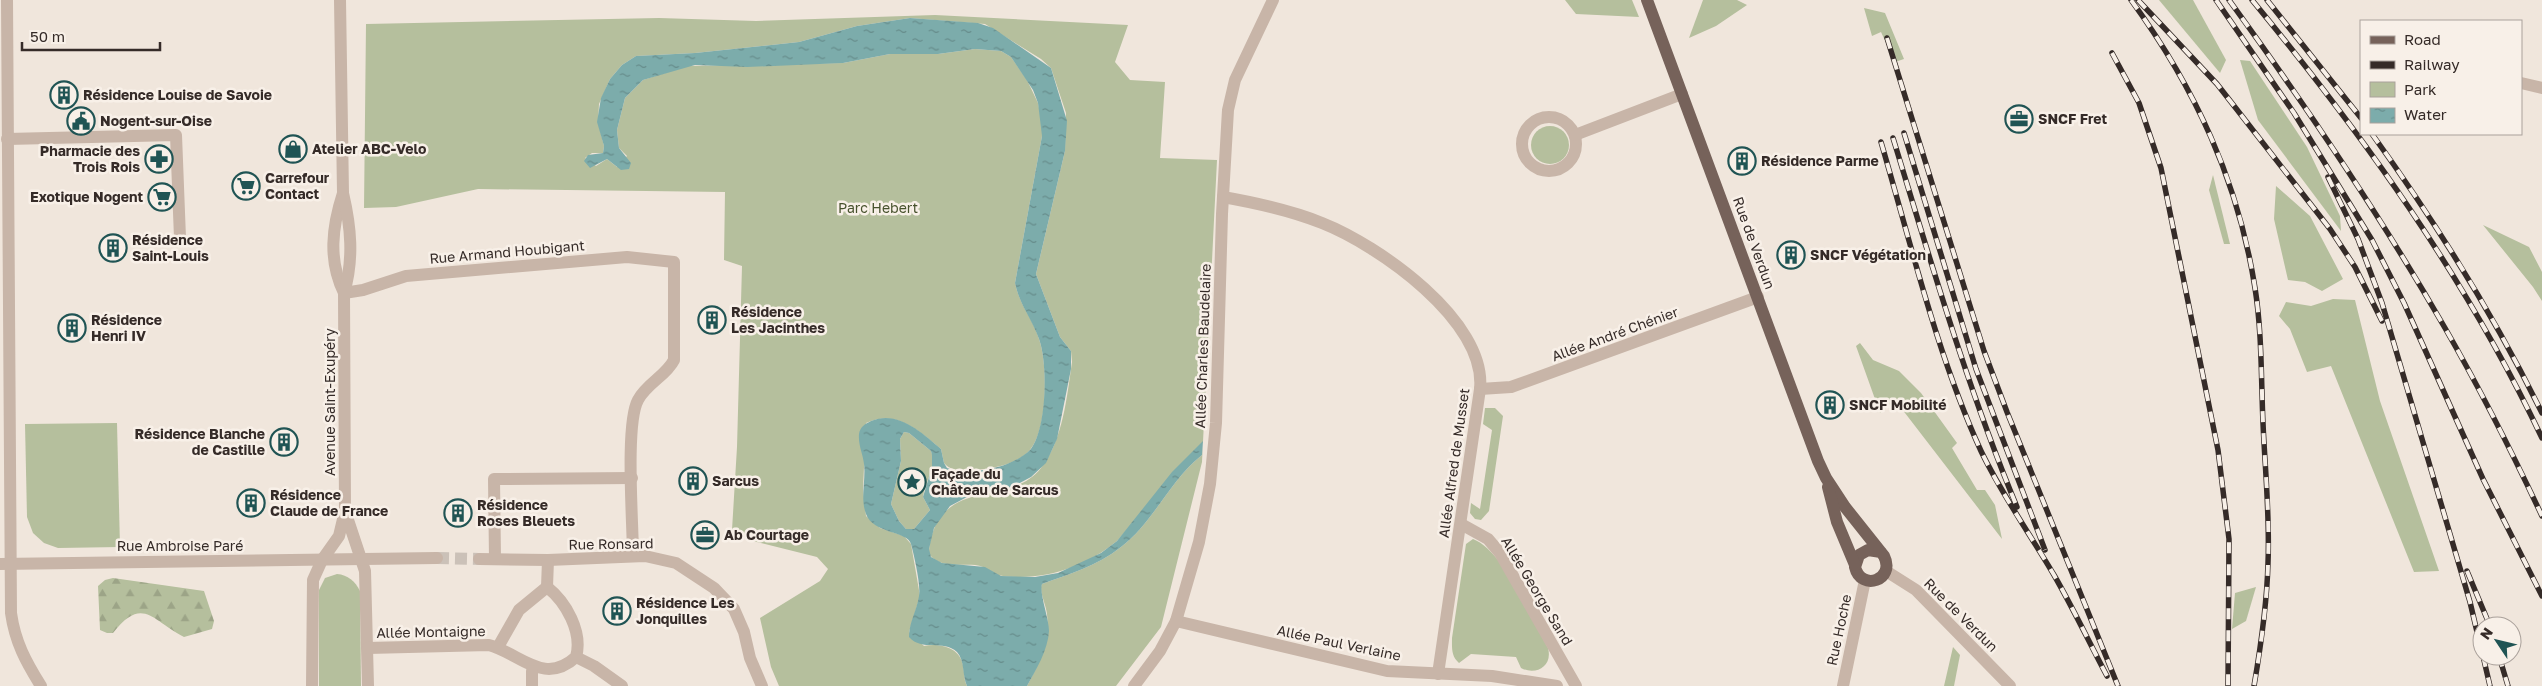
<svg xmlns="http://www.w3.org/2000/svg" width="2542" height="686" font-family="'Golos Text',sans-serif">
  <defs>
    <pattern id="forest-firs" width="22" height="20" patternUnits="userSpaceOnUse" patternTransform="scale(1.25)"><rect width="22" height="20" fill="#b5bf9d"/><path d="M5 1l3.5 6h-7zM16 11l3.5 6h-7z" fill="#9ca487"/></pattern>
    <pattern id="water-ripples" width="26" height="14" patternUnits="userSpaceOnUse" patternTransform="scale(1.25)"><rect width="26" height="14" fill="#7cacab"/><path d="M2 4q2-2 4 0t4 0M15 11q2-2 4 0t4 0" fill="none" stroke="#668c8b"/></pattern>
  </defs>
  <rect width="100%" height="100%" fill="#f0e6dc"/>
  <!-- green -->
  <g fill="#b5bf9d">
    <path d="M1565 0H1632L1639 17 1576 14Z"/>
    <path d="M1703 0H1737L1747 5 1716 26 1689 38Z"/>
    <path d="M2159 0H2193L2226 60 2220 73Z"/>
    <path d="M1864 8 1885 13 1904 59 1895 62 1881 32 1872 36Z"/>
    <path d="M935 15 1128 25 1115 62 1130 80 1165 82 1160 158 1217 160 1202 462 1161 627 1116 686H1027C1040 663 1050 641 1047 614 1046 605 1041 596 1041 587L1042 584C1069 574 1097 566 1121 547 1154 522 1169 481 1202 455L1203 442 1117 541C1085 567 1045 581 1003 576 993 575 987 566 975 565 962 564 936 568 929 553 929 543 932 533 936 524 960 481 1014 503 1041 468 1063 440 1067 396 1072 362L1071 351 1060 337 1036 274 1065 151 1066 113 1051 68 1041 59 985 24 910 18 857 26 799 42 695 53 636 56 622 65 610 79 599 104 598 122 604 146 603 153H592L585 158 596 166 607 159 617 167 627 156 619 148 617 130 625 98 643 80 687 66 843 63 890 54H938L975 49 1001 51 1011 57 1027 80 1038 103 1042 123V136L1015 283C1019 304 1033 319 1039 339 1048 364 1048 431 1029 451 1017 463 1000 467 984 469 971 470 953 474 944 463L941 449C918 430 896 409 866 423L863 489 866 516 880 528 904 536 911 544 920 596 909 632 924 646C938 643 958 647 962 662 965 670 963 678 967 686H779L771 667 760 618 820 581 828 569 817 557 753 541 732 530 737 447 742 266 724 260 725 192 478 189 396 207 364 208 366 24 659 18 756 21Z"/>
    <path d="M2240 60 2250 61 2307 147 2340 216 2341 231 2258 120Z"/>
    <circle cx="1550" cy="145" r="19"/>
    <path d="M2213 175 2230 244H2224L2209 190Z"/>
    <path d="M2276 186 2310 216 2343 279 2322 291 2305 282 2288 280 2274 219Z"/>
    <path d="M2483 225 2529 247 2542 272V301L2533 287Z"/>
    <path d="M2333 299 2355 300 2380 401 2439 571 2414 572 2331 366 2307 372 2290 329 2279 316 2286 302 2311 306Z"/>
    <path d="M1860 343 1873 360 1899 371 1921 393 1957 443 1952 448 1977 490H1985L1995 505 2002 539 1895 400 1880 413 1856 346Z"/>
    <path d="M1485 408H1495L1503 416 1489 511 1481 520 1475 519 1470 513 1471 503 1480 509 1492 430 1483 424Z"/>
    <path d="M117 423 120 547 58 548 44 543 33 533 27 517 25 424Z"/>
    <path d="M904 432 909 433 931 451C937 467 925 481 923 497L930 510 914 529H906L899 521 891 504 901 461 900 439Z"/>
    <path d="M1473 539C1504 551 1532 619 1548 648 1553 666 1536 676 1521 668L1516 657 1471 654 1459 663C1451 656 1452 648 1452 638L1466 544Z"/>
    <path d="M337 574C348 575 355 581 360 591L361 686H319V590L325 578Z"/>
    <path d="M2256 587 2246 621 2232 629 2235 593Z"/>
    <path d="M1953 647 1960 655 1954 686H1944Z"/>
  </g>
  <!-- forest -->
  <path fill="url(#forest-firs)" d="M113 578 204 591 214 621 212 629 184 637C152 621 143 595 113 633H107L100 630 98 586 105 580Z"/>
  <!-- water -->
  <path fill="url(#water-ripples)" fill-rule="evenodd" d="M910 18 978 23 993 28 1051 68 1067 121 1065 151 1036 274 1060 337 1071 351V369L1057 439 1046 463 1031 477 1012 487 967 497 950 506 934 528 929 549 931 557 942 563 985 567 1001 576 1035 577 1058 573 1101 553 1117 541 1172 472 1203 441 1202 455C1169 481 1154 522 1121 547 1097 566 1069 574 1042 584 1039 593 1049 618 1049 631 1048 650 1036 670 1027 686H967C962 675 965 661 957 652 943 639 922 652 909 637 909 622 917 610 919 596 921 585 914 555 911 544 908 531 873 534 866 514 860 498 866 480 864 464 863 454 858 445 859 434 860 427 865 424 871 421 898 410 921 432 941 449L944 463 947 468C963 475 992 470 1007 464 1015 461 1024 456 1030 450 1047 430 1048 363 1039 339 1032 319 1019 304 1015 283L1042 136 1038 103 1033 90 1011 57 1001 51 975 49 938 54H890L843 63 747 67 695 65 643 80 625 98 617 130 619 148 631 163 629 169 621 170 607 159 590 168 584 161 588 155 603 153 604 146 597 122 601 98 610 79 622 65 636 56 695 53 799 42 857 26ZM904 432 909 433 931 451 932 455V467L923 497 930 510 914 529H906L899 521 891 504 901 461 900 439Z"/>
  <g fill="none" stroke-linecap="round" stroke-linejoin="round">
    <!-- minor-tunnel -->
    <path stroke="#cbc1b8" stroke-width="12" stroke-dasharray="12 6" stroke-linecap="butt" d="M437 558 479 559"/>
    <!-- minor -->
    <g stroke="#c8b5a8" stroke-width="12">
      <path d="M7 0 11 613C15 642 26 662 41 686"/>
      <path d="M2521 83 2542 88"/>
      <circle cx="1549" cy="144" r="27"/>
      <path d="M1575 135 1682 94"/>
      <path d="M7 139 176 135 180 238"/>
      <path d="M343 193C332 227 328 260 344 293"/>
      <path d="M1223 197C1257 203 1290 210 1322 223 1378 245 1487 321 1480 389L1438 674"/>
      <path d="M344 293 363 290 406 276 627 257 674 262V360C666 376 647 383 638 400 625 424 633 524 633 556"/>
      <path d="M1480 389 1511 387 1758 297"/>
      <path d="M346 514 365 571 368 686"/>
      <path d="M1461 524 1488 539 1500 553 1576 686"/>
      <path d="M479 559 548 560 645 556 676 563 714 588 734 609 744 632 750 658 762 686"/>
      <path d="M495 559 494 479 632 478"/>
      <path d="M0 564 437 558"/>
      <path d="M1886 571 1916 590 2010 686"/>
      <path d="M547 587 548 560"/>
      <path d="M1176 621 1387 671 1492 676 1557 686"/>
      <path d="M498 647 519 610 547 587"/>
      <path d="M368 648 489 645C521 654 544 686 576 657 583 632 566 602 547 587"/>
      <path d="M576 657 594 666 622 686"/>
      <path d="M312 686 313 580 322 560 339 536 345 511 344 293C354 259 351 227 343 193L340 0"/>
      <path d="M532 686V671"/>
      <path d="M1134 686 1160 651 1176 621 1199 542 1210 484 1216 423 1222 214 1228 110 1235 80 1273 0"/>
      <path d="M1843 686 1865 580"/>
    </g>
    <!-- major -->
    <g stroke="#76625a" stroke-width="12">
      <path d="M1647 0 1818 461 1826 478 1845 507 1884 556C1896 580 1861 592 1855 567L1859 555 1868 550 1881 552"/>
      <path d="M1828 487 1837 522 1855 565"/>
    </g>
    <!-- rail casing -->
    <g stroke="#352b28" stroke-width="5.5">
      <g id="rail">
        <path d="M2131 0C2195 88 2238 180 2255 288 2262 332 2261 378 2263 423 2265 470 2270 516 2268 563 2267 604 2261 645 2254 686"/>
        <path d="M2138 0 2217 84 2330 229 2355 267 2382 321"/>
        <path d="M2216 0 2294 113 2372 240 2404 303 2483 479 2542 596"/>
        <path d="M2229 0C2306 106 2380 215 2445 328 2480 389 2512 452 2542 516"/>
        <path d="M2252 0C2364 136 2466 278 2542 438"/>
        <path d="M2267 0 2361 118"/>
        <path d="M1887 38 1984 351 2007 412 2118 686"/>
        <path d="M2112 53 2139 103 2161 168 2218 450 2229 539 2228 686"/>
        <path d="M1904 133 1976 369 2045 550"/>
        <path d="M2372 134C2436 223 2494 315 2542 413"/>
        <path d="M1893 138C1931 262 1967 387 2017 507"/>
        <path d="M1881 142C1911 244 1937 355 1981 451 2002 495 2030 534 2054 575 2073 608 2089 642 2107 676"/>
        <path d="M2328 177 2358 239 2382 303 2470 602 2482 653"/>
        <path d="M2467 571 2490 626"/>
        <path d="M2483 656 2490 686"/>
        <path d="M2499 656 2508 686"/>
      </g>
    </g>
    <!-- rail -->
    <use href="#rail" stroke="#f8f0e8" stroke-width="4" stroke-dasharray="11" stroke-linecap="butt"/>
  </g>
  <!-- icons -->
  <defs>
    <g id="building-ring" transform="scale(1.4375)"><circle r="9.5" fill="#f8f0e8" stroke="#205454" stroke-width="1.5"/><path d="M-4-6H4V6H1V3H-1V6H-4ZM-2.5-4.3h1.7v1.8h-1.7ZM.8-4.3h1.7v1.8H.8ZM-2.5-1h1.7V.8h-1.7ZM.8-1h1.7V.8H.8Z" fill="#205454"/></g>
    <g id="office-ring" transform="scale(1.4375)"><circle r="9.5" fill="#f8f0e8" stroke="#205454" stroke-width="1.5"/><path d="M-6-3h4V-5.5h4V-3h4V5H-6ZM-1-4.5V-3h2v-1.5ZM-6 0V1H6V0Z" fill="#205454"/></g>
    <g id="civic-ring" transform="scale(1.4375)"><circle r="9.5" fill="#f8f0e8" stroke="#205454" stroke-width="1.5"/><path d="M-.6-6.5H3V-4.5H.6V-3L4-1V1h2V6H-6V1h2V-1L-.6-3ZM-1.2 2.5V6h2.4V2.5Z" fill="#205454"/></g>
    <g id="shop-ring" transform="scale(1.4375)"><circle r="9.5" fill="#f8f0e8" stroke="#205454" stroke-width="1.5"/><path d="M-5-2.5h2.3a2.7 3.5 0 0 1 5.4 0H5L5.5 6h-11ZM-1.5-2.5h3a1.5 2.3 0 0 0-3 0Z" fill="#205454"/></g>
    <g id="pharmacy-ring" transform="scale(1.4375)"><circle r="9.5" fill="#f8f0e8" stroke="#205454" stroke-width="1.5"/><path d="M-2-6h4v4h4v4h-4v4h-4v-4h-4v-4h4Z" fill="#205454"/></g>
    <g id="supermarket-ring" transform="scale(1.4375)"><circle r="9.5" fill="#f8f0e8" stroke="#205454" stroke-width="1.5"/><path d="M-6-5.5h2.5l.6 2H6L4.5 2H-2.5L-4.4-4H-6ZM-1.5 3.2a1.3 1.3 0 1 0 .1 0ZM3 3.2a1.3 1.3 0 1 0 .1 0Z" fill="#205454"/></g>
    <g id="sight-ring" transform="scale(1.4375)"><circle r="9.5" fill="#f8f0e8" stroke="#205454" stroke-width="1.5"/><path d="M0-6L1.8-2.2L6-1.7L2.9 1.2L3.7 5.4L0 3.3L-3.7 5.4L-2.9 1.2L-6-1.7L-1.8-2.2Z" fill="#205454"/></g>
  </defs>
  <g fill-rule="evenodd">
    <use href="#building-ring" x="64" y="95"/>
    <use href="#office-ring" x="2019" y="119"/>
    <use href="#civic-ring" x="81" y="121"/>
    <use href="#shop-ring" x="293" y="149"/>
    <use href="#pharmacy-ring" x="159" y="159"/>
    <use href="#building-ring" x="1742" y="161"/>
    <use href="#supermarket-ring" x="246" y="186"/>
    <use href="#supermarket-ring" x="162" y="197"/>
    <use href="#building-ring" x="113" y="248"/>
    <use href="#building-ring" x="1791" y="255"/>
    <use href="#building-ring" x="712" y="320"/>
    <use href="#building-ring" x="72" y="328"/>
    <use href="#building-ring" x="1830" y="405"/>
    <use href="#building-ring" x="284" y="442"/>
    <use href="#building-ring" x="693" y="481"/>
    <use href="#sight-ring" x="912" y="482"/>
    <use href="#building-ring" x="251" y="503"/>
    <use href="#building-ring" x="458" y="513"/>
    <use href="#office-ring" x="705" y="535"/>
    <use href="#building-ring" x="617" y="611"/>
  </g>
  <g text-anchor="middle" stroke-width="5" stroke-linejoin="round" paint-order="stroke">
    <!-- poi labels -->
    <g font-size="14" font-weight="bold" fill="#352b28" stroke="#f8f0e8" text-anchor="start">
      <text x="83" y="100">Résidence Louise de Savoie</text>
      <text x="2038" y="124">SNCF Fret</text>
      <text x="100" y="126">Nogent-sur-Oise</text>
      <text x="312" y="154">Atelier ABC-Velo</text>
      <text x="140" y="156" text-anchor="end">Pharmacie des<tspan x="140" dy="16">Trois Rois</tspan></text>
      <text x="1761" y="166">Résidence Parme</text>
      <text x="265" y="183">Carrefour<tspan x="265" dy="16">Contact</tspan></text>
      <text x="143" y="202" text-anchor="end">Exotique Nogent</text>
      <text x="132" y="245">Résidence<tspan x="132" dy="16">Saint-Louis</tspan></text>
      <text x="1810" y="260">SNCF Végétation</text>
      <text x="731" y="317">Résidence<tspan x="731" dy="16">Les Jacinthes</tspan></text>
      <text x="91" y="325">Résidence<tspan x="91" dy="16">Henri IV</tspan></text>
      <text x="1849" y="410">SNCF Mobilité</text>
      <text x="265" y="439" text-anchor="end">Résidence Blanche<tspan x="265" dy="16">de Castille</tspan></text>
      <text x="931" y="479">Façade du<tspan x="931" dy="16">Château de Sarcus</tspan></text>
      <text x="712" y="486">Sarcus</text>
      <text x="270" y="500">Résidence<tspan x="270" dy="16">Claude de France</tspan></text>
      <text x="477" y="510">Résidence<tspan x="477" dy="16">Roses Bleuets</tspan></text>
      <text x="724" y="540">Ab Courtage</text>
      <text x="636" y="608">Résidence Les<tspan x="636" dy="16">Jonquilles</tspan></text>
    </g>
    <!-- park labels -->
    <g font-size="14" fill="#47522d" stroke="#f8f0e8">
      <text x="878" y="213">Parc Hebert</text>
    </g>
    <!-- street labels -->
    <g font-size="14" fill="#352b28" stroke="#f8f0e8">
      <text transform="translate(1754 243) rotate(70)" y="5">Rue de Verdun</text>
      <text transform="translate(507 252) rotate(-5)" y="5">Rue Armand Houbigant</text>
      <text transform="translate(1615 334) rotate(-20)" y="5">Allée André Chénier</text>
      <text transform="translate(1203 346) rotate(-88)" y="5">Allée Charles Baudelaire</text>
      <text transform="translate(330 402) rotate(-90)" y="5">Avenue Saint-Exupéry</text>
      <text transform="translate(1454 463) rotate(-82)" y="5">Allée Alfred de Musset</text>
      <text transform="translate(611 544) rotate(-1)" y="5">Rue Ronsard</text>
      <text x="180" y="551">Rue Ambroise Paré</text>
      <text transform="translate(1537 591) rotate(59)" y="5">Allée George Sand</text>
      <text transform="translate(1961 615) rotate(45)" y="5">Rue de Verdun</text>
      <text transform="translate(1839 630) rotate(-78)" y="5">Rue Hoche</text>
      <text transform="translate(431 632) rotate(-1)" y="5">Allée Montaigne</text>
      <text transform="translate(1339 643) rotate(12)" y="5">Allée Paul Verlaine</text>
    </g>
  </g>
  <!-- legend -->
  <rect x="2360" y="20" width="162" height="115" fill="#f8f0e8" stroke="#aaa19b"/>
  <rect x="2370" y="36" width="25" height="8" fill="#76625a" stroke="#aaa19b"/>
  <text x="2404" y="45" font-size="15" fill="#352b28">Road</text>
  <rect x="2370" y="61" width="25" height="8" fill="#352b28" stroke="#aaa19b"/>
  <text x="2404" y="70" font-size="15" fill="#352b28">Railway</text>
  <rect x="2370" y="82" width="25" height="15" fill="#b5bf9d" stroke="#aaa19b"/>
  <text x="2404" y="95" font-size="15" fill="#352b28">Park</text>
  <rect x="2370" y="108" width="25" height="15" fill="url(#water-ripples)" stroke="#aaa19b"/>
  <text x="2404" y="120" font-size="15" fill="#352b28">Water</text>
  <!-- north arrow -->
  <g transform="translate(2497 641) rotate(305)"><circle r="24" fill="#f8f0e8" stroke="#aaa19b"/>
  <path d="M0-4L9 19L0 12L-9 19Z" fill="#205454"/>
  <text y="-8" font-size="14" font-weight="bold" text-anchor="middle" fill="#352b28">N</text>
  </g>
  <!-- scale -->
  <path d="M22 42v8h138v-8" fill="none" stroke="#352b28" stroke-width="2.5"/>
  <text x="30" y="42" font-size="15" fill="#352b28" stroke="#f8f0e8" stroke-width="4" paint-order="stroke">50 m</text>
</svg>
